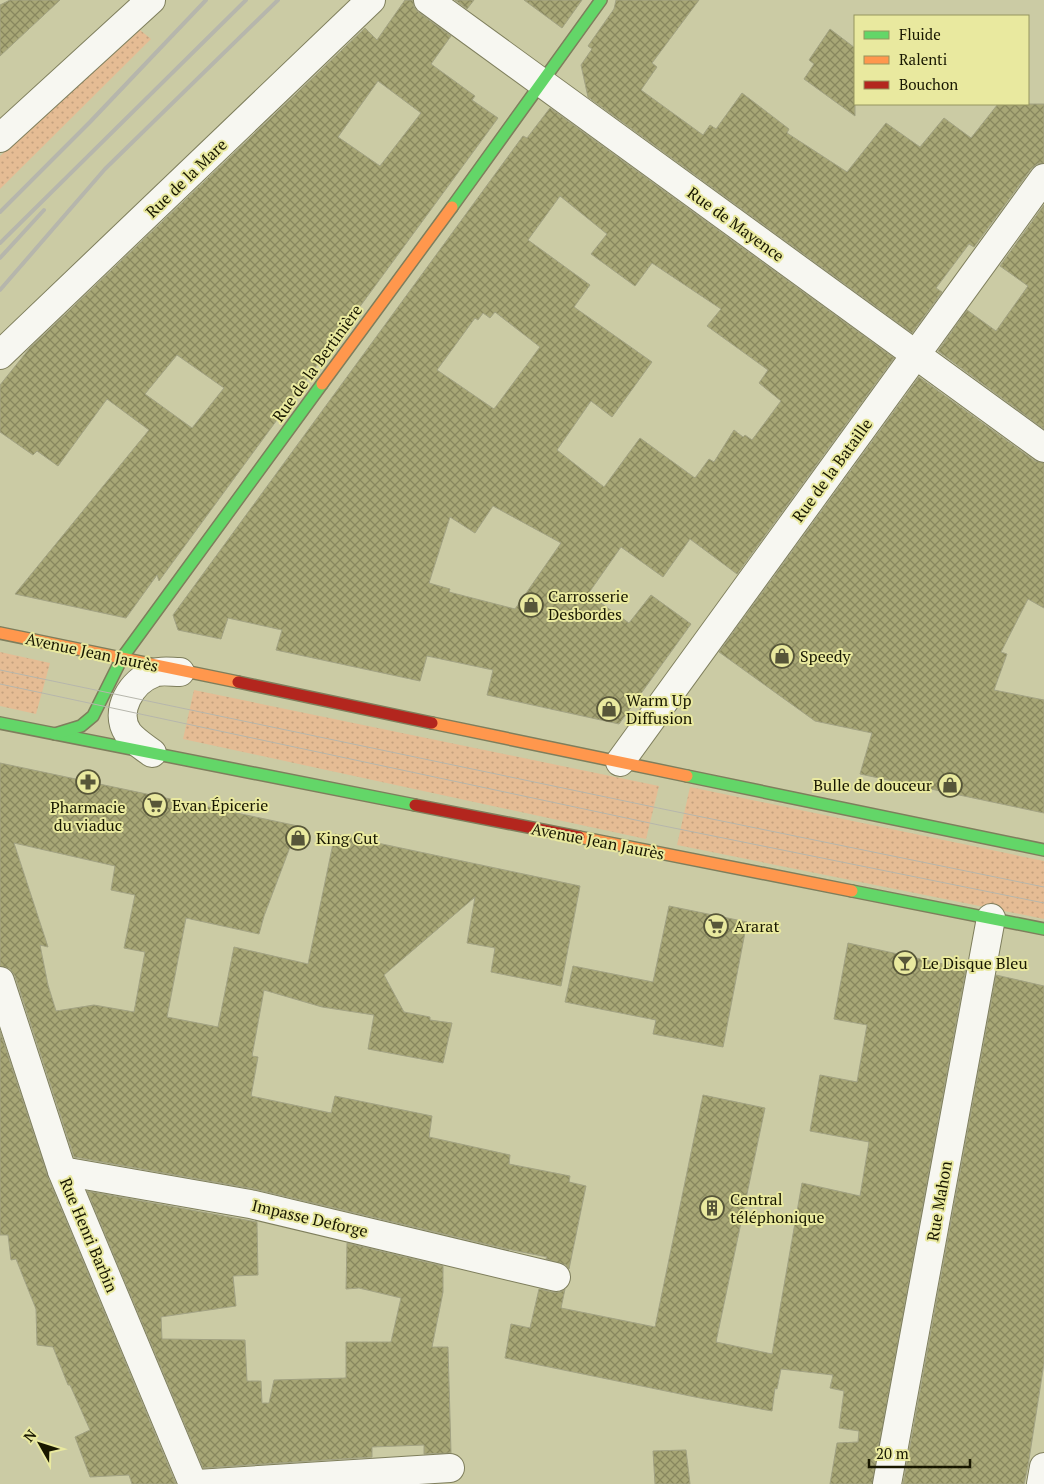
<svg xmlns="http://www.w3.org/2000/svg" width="1044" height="1484" font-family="'PT Serif',serif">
  <defs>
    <pattern id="grass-dots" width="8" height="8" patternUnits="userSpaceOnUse" patternTransform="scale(1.25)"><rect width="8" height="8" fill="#e5bc94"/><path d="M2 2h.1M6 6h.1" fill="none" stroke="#c4a17e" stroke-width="1.8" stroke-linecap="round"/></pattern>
    <pattern id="building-cross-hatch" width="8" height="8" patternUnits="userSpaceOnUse" patternTransform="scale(1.25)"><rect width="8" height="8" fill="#a8a776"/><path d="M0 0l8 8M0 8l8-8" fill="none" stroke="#88875e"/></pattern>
  </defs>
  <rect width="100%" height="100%" fill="#cbcba4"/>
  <!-- grass -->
  <g fill="url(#grass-dots)">
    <path d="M140 30 151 39 0 189V156Z"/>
    <path d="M0 652 50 663 36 714 0 706Z"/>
    <path d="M194 690 659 786 646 839 183 739Z"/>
    <path d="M690 787 1044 861V919L677 845Z"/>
  </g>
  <!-- building -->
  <g fill="url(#building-cross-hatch)" stroke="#a2a282" fill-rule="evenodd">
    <path d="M10 0H60L0 56V5Z"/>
    <path d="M405 0H413L414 7 418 12 451 36 431 64 475 96 472 100 498 118 159 581 157 575 126 618 15 594 149 430 107 399 58 466 37 451 33 455 0 432V385L29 349 365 28 377 40ZM378 81 421 113 380 166 338 137ZM177 355 224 388 192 428 145 394Z"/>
    <path d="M455 0H474L467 9Z"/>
    <path d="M524 0H582L562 28Z"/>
    <path d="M616 0H699L652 63 657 67 641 90 703 135 710 125 716 129 742 93 789 129 787 133 847 172 886 123 920 147 944 118 971 138 998 104H1044V163L1037 164 1031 169 974 247 969 244 936 288 942 292 912 333 588 97 581 65 592 49 588 46 614 9Z"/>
    <path d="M830 29 855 48V116L804 79 814 64 809 60Z"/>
    <path d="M550 108 894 358 737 574 690 539 663 577 621 547 588 594 629 623 651 595 691 624 619 724 487 695 493 670 427 656 420 681 276 650 282 630 228 618 221 639 178 630 173 615 523 136 527 138ZM560 196 607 234 591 254 635 286 652 263 721 309 707 326 768 370 759 383 781 401 752 440 745 435 743 437 734 430 714 462 709 459 695 478 640 438 604 487 557 450 591 401 612 417 652 362 574 307 590 285 528 240ZM495 312 540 347 494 409 437 370 475 318 478 320 483 313 490 318ZM493 506 561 543 515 609 449 592 450 589 429 583 450 517 475 533Z"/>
    <path d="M1044 205V429L938 351 967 310 996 331 1028 286 1000 266Z"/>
    <path d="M919 377 1035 461 1044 463V608L1028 599 1001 652 1007 654 994 690 1044 700V813L860 774 872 733 815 721 719 652Z"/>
    <path d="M0 763 298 826 264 916 259 934 186 918 167 1017 218 1027 234 947 308 964 335 834 580 886 561 986 491 972 495 948 467 943 475 897 384 975 404 1012 430 1017V1020L452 1023 443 1063 368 1049 374 1015 322 1007 264 990 252 1056 258 1057 251 1096 331 1113 335 1096 432 1116 429 1137 510 1155 509 1164 570 1176 569 1182 586 1186 569 1269 566 1265 546 1259 547 1257 507 1249 254 1189 74 1157 15 976 10 969 0 966ZM14 843 115 866 111 890 135 895 124 948 145 952 134 1012 94 1005 56 1011 48 985 40 945 48 947Z"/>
    <path d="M669 906 747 922 723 1047 653 1034 656 1020 565 1002 573 966 653 982Z"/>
    <path d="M848 943 966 969 872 1484H830L837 1443 858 1442 859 1431 839 1428 844 1391 830 1388 833 1375 781 1369 777 1389 775 1388 772 1411 700 1398 505 1358 511 1324 530 1328 539 1289 553 1292H560L565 1289 561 1308 655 1327 703 1095 765 1108 716 1342 772 1354 802 1183 860 1196 869 1142 810 1131 820 1075 857 1082 867 1025 834 1019Z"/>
    <path d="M996 975 1044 986V1363L1028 1466 1024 1484H903Z"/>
    <path d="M0 1031 48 1177 176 1484H132L129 1475 90 1477 75 1437 90 1430 70 1385H68L53 1347 37 1345 36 1309 16 1259 11 1260 8 1235H0Z"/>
    <path d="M87 1191 257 1222 258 1275 233 1276 236 1306 161 1317 162 1339 245 1340 247 1381H261L262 1403H269L274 1380 346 1378V1342H391L401 1298 359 1288 346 1289 347 1243 443 1266V1292L432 1347H448L451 1453 424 1454V1445L372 1447V1457L203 1468Z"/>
    <path d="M686 1450 690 1484H655L653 1451Z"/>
  </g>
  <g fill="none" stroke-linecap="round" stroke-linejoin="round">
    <!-- street casing -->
    <g stroke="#7e7e5c" stroke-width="30">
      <g id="street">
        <path d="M428 0 1044 448"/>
        <path d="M0 138 151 0"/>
        <path d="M0 355 371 0"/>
        <path d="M152 753C144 747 134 741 128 733 113 711 132 681 154 673 161 670 172 672 180 672"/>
        <path d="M620 762 1044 178"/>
        <path d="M0 981 62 1171 193 1484"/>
        <path d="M62 1171 250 1204 556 1277"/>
        <path d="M197 1484 450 1468"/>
        <path d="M887 1484 991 918"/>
        <path d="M1041 1484 1044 1467"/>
      </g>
    </g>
    <!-- fast casing -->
    <g stroke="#7e7e5c" stroke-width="14">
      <g id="fast">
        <path d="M452 207 601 0"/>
        <path d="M0 723 415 805"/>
        <path d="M55 734 81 726 93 716 122 658 322 384"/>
        <path d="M687 776 1044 850"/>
        <path d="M852 891 1044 929"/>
      </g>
    </g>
    <!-- slow casing -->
    <g stroke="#7e7e5c" stroke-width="14">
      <g id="slow">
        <path d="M322 384 452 207"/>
        <path d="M0 633 238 682"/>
        <path d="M432 723 687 776"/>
        <path d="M579 837 852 891"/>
      </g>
    </g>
    <!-- jam casing -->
    <g stroke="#7e7e5c" stroke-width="14">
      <g id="jam">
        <path d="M238 682 432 723"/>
        <path d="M415 805 579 837"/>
      </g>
    </g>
    <!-- street -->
    <use href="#street" stroke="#f7f7f1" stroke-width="28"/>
    <!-- fast -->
    <use href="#fast" stroke="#63d668" stroke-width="11"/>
    <!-- slow -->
    <use href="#slow" stroke="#ff974d" stroke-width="11"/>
    <!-- jam -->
    <use href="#jam" stroke="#b3261e" stroke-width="11"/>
    <!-- tram -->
    <g stroke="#b6b6ac" stroke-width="1">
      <path d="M0 670 663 809 1044 887"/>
      <path d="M0 684 659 825 1044 903"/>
    </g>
    <!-- rail -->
    <g stroke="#b6b6ac" stroke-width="4">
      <path d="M0 212 90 122 206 0"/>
      <path d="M0 243 246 0"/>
      <path d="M0 258 44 210"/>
      <path d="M0 290 105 169 278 0"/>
    </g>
  </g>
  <!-- icons -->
  <defs>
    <g id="shop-ring" transform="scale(1.25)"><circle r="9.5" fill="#e9e99f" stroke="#575639" stroke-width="1.5"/><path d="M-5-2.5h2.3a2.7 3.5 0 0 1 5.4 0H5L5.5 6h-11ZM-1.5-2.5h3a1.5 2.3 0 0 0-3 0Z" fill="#575639"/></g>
    <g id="pharmacy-ring" transform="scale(1.25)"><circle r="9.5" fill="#e9e99f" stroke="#575639" stroke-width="1.5"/><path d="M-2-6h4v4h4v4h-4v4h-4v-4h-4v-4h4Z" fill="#575639"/></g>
    <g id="supermarket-ring" transform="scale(1.25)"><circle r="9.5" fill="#e9e99f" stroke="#575639" stroke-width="1.5"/><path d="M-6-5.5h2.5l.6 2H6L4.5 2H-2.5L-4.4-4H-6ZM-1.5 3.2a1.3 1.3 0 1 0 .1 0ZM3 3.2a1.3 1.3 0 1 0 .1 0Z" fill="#575639"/></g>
    <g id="bar-ring" transform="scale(1.25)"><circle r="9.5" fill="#e9e99f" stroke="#575639" stroke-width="1.5"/><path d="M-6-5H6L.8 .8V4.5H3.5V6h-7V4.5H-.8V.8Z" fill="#575639"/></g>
    <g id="building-ring" transform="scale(1.25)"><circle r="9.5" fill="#e9e99f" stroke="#575639" stroke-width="1.5"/><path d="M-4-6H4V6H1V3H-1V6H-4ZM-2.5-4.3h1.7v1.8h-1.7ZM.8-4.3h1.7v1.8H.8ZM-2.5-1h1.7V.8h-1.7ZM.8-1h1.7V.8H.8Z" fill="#575639"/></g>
  </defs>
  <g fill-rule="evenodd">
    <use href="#shop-ring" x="531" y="605"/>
    <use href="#shop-ring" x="782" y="656"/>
    <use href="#shop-ring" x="609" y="709"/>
    <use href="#pharmacy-ring" x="88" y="782"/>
    <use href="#shop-ring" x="950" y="785"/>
    <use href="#supermarket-ring" x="155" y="805"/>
    <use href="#shop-ring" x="298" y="838"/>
    <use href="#supermarket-ring" x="716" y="926"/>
    <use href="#bar-ring" x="905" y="963"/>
    <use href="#building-ring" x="712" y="1208"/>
  </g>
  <g text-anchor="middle" stroke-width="4" stroke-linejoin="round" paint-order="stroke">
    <!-- street labels -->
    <g font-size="16" fill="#181700" stroke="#e9e99f">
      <text transform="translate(186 178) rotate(-44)" y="6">Rue de la Mare</text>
      <text transform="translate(736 224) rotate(36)" y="6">Rue de Mayence</text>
      <text transform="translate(317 363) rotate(-54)" y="6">Rue de la Bertinière</text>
      <text transform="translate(832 470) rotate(-54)" y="6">Rue de la Bataille</text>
      <text transform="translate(92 652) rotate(12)" y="6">Avenue Jean Jaurès</text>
      <text transform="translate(598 841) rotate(11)" y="6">Avenue Jean Jaurès</text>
      <text transform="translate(939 1201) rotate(-80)" y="6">Rue Mahon</text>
      <text transform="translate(310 1218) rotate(13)" y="6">Impasse Deforge</text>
      <text transform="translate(89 1235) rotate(67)" y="6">Rue Henri Barbin</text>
    </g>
    <!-- poi labels -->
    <g font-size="16" fill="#181700" stroke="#e9e99f" text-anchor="start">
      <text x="548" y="602">Carrosserie<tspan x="548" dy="18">Desbordes</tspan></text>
      <text x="800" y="662">Speedy</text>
      <text x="626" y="706">Warm Up<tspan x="626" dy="18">Diffusion</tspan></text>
      <text x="932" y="791" text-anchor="end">Bulle de douceur</text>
      <text x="172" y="811">Evan Épicerie</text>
      <text x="88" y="813" text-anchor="middle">Pharmacie<tspan x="88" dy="18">du viaduc</tspan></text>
      <text x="316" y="844">King Cut</text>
      <text x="734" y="932">Ararat</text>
      <text x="922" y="969">Le Disque Bleu</text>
      <text x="730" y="1205">Central<tspan x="730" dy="18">téléphonique</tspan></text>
    </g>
  </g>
  <!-- legend -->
  <rect x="854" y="15" width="175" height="90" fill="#e9e99f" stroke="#95955f"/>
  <rect x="864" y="31" width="25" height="8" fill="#63d668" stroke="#95955f"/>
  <text x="899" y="40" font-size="15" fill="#181700">Fluide</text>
  <rect x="864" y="56" width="25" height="8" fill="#ff974d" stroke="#95955f"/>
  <text x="899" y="65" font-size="15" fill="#181700">Ralenti</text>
  <rect x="864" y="81" width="25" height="8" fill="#b3261e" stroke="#95955f"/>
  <text x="899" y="90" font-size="15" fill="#181700">Bouchon</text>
  <!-- north arrow -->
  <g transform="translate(40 1444) rotate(309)" stroke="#e9e99f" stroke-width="4" paint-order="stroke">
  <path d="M0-4L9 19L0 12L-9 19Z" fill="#181700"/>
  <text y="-8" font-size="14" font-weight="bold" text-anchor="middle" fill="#181700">N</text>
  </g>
  <!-- scale -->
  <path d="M869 1459v8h101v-8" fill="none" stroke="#181700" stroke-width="2.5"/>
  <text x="876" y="1459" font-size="15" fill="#181700" stroke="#e9e99f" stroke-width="4" paint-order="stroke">20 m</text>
</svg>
